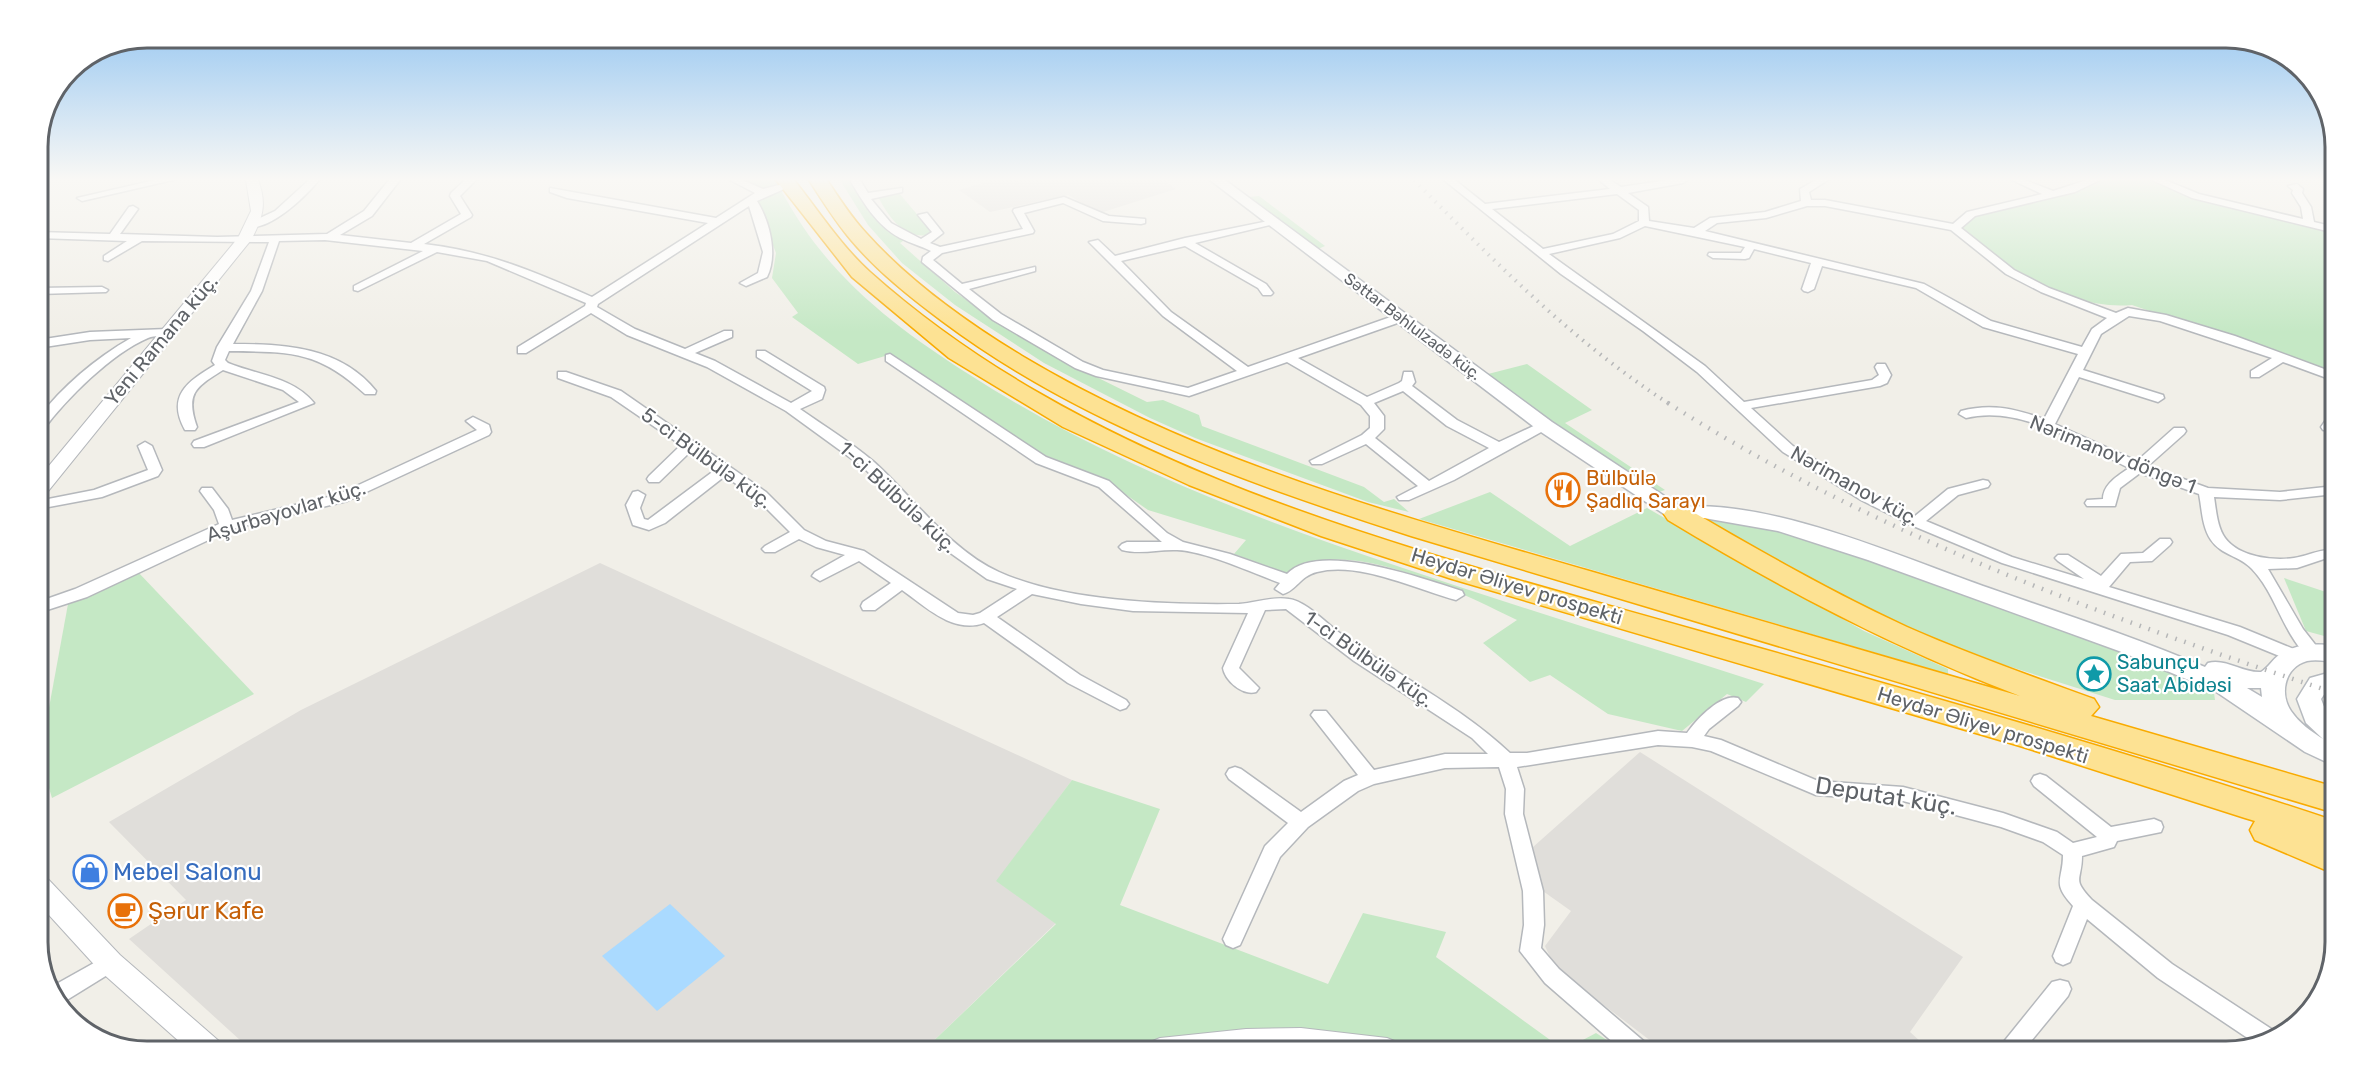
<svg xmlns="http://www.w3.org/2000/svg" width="2373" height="1089" font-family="Rubik,sans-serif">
  <rect width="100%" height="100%" fill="#f1efe8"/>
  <!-- industrial -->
  <g fill="#e0deda">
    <path d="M993 180H1164L1176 189 1100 213 1068 195 990 212 959 190Z"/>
    <path d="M600 563 1072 780 997 881 1056 923 923 1051H252L129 939 186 900 109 822 301 710Z"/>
    <path d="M1640 752 1963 957 1910 1032 1931 1051H1664L1555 968 1545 946 1571 911 1540 889 1533 847Z"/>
  </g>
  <!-- green -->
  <g fill="#c5e8c5">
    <path d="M744 180H775C789 205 803 229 821 251 861 301 916 341 970 375 1104 461 1250 517 1400 567 1521 608 1643 645 1764 684L1746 702 1727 694 1682 731 1608 714 1550 675 1530 682 1483 643 1517 620C1466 595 1372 548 1315 562 1305 564 1295 570 1285 573L1234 554 1246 540 1148 510 1102 478 1042 454 896 358 885 356 858 364 792 317 798 313 772 278 776 253 757 203 769 193C761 184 752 186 744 180Z"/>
    <path d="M840 180H849L876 220 906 239 900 243 955 292 1012 331 1070 364 1147 402 1163 400 1199 415 1202 426 1364 487 1384 502 1394 499 1409 512 1368 502 1195 438 1150 418 1044 363 955 305 902 263 868 225Z"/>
    <path d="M2102 180H2153L2184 195 2335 232V374L2132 305C2095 309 2054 293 2022 276 2000 264 1980 242 1961 227L1975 213 2082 189Z"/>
    <path d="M899 193 932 232 930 235C903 239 890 218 878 197Z"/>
    <path d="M1259 196 1325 246 1316 250 1249 197Z"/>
    <path d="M1527 364 1592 410 1565 423 1665 490 1656 493 1582 445 1488 374Z"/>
    <path d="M1490 492 1570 546 1647 508 1864 631 1948 669V674L1419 519Z"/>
    <path d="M1710 516 1794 534 2083 635 2198 680 2214 693 2215 700H2115L1973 655 1843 599 1702 520Z"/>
    <path d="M137 571 254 694 52 798 43 768 44 735 68 604Z"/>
    <path d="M2284 578 2335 595V639L2306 631Z"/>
    <path d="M1072 780 1160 809 1120 905 1328 984 1363 913 1446 932 1436 957 1564 1050 1596 1033 1624 1051H1426L1354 1036 1177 1040 1127 1051H923L1056 924 996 881Z"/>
  </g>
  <!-- water -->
  <path fill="#aadaff" d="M670 904 725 956 657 1011 602 956Z"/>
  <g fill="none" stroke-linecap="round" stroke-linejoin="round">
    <!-- minor casing -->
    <g stroke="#b5b8bc" stroke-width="3">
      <g id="minor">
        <path d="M155 180H173L82 201 77 198Z"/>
        <path d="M309 180H319C306 196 271 230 249 227V223L275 211Z"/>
        <path d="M389 180H400L372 216 340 235 411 243 461 214 450 196 451 193 465 180H476L460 196 472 215 471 217 424 244C487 251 535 272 592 297L708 223 567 198 550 192V188L716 218 755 193 730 180H742L763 189 791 182V186L757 201C770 222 778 255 767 277L746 286 740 283 758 273 763 252 749 206 598 304 597 307 635 329 685 349 724 331H732V337L695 353 715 361 791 403 812 391 757 357V351H765L824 387 825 390 822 399 800 409C824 426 851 442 874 462 913 497 950 550 999 572 1065 602 1167 605 1239 604 1256 603 1272 596 1289 599 1305 601 1324 621 1337 631 1394 674 1459 705 1510 753H1527L1658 731 1687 733C1696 720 1721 693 1738 698L1741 702 1738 706 1709 729 1704 736 1721 740 1818 781 1903 787 2003 813 2057 832 2073 843 2097 837 2034 786 2031 781 2034 776 2040 774 2046 776 2111 827 2154 819 2161 822 2163 827 2161 832 2117 841 2114 847 2082 856C2082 881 2071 878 2092 900L2172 964 2276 1032 2277 1036 2255 1043 2158 978 2087 919 2070 962 2063 965 2056 962 2053 956 2073 906C2051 882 2063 881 2063 855L2043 842 2001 827 1903 801 1816 795 1711 751 1692 747 1658 745 1517 767 1524 789 1523 814 1543 891 1544 925 1541 948 1559 969 1647 1044 1650 1051H1623L1545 983 1520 951 1524 925 1523 891 1505 814 1506 789 1499 767 1445 768 1374 784 1358 791 1308 827 1280 857 1240 945 1233 948 1226 945 1223 939 1265 846 1288 823 1229 779 1226 774 1229 769 1235 767 1241 769 1301 812 1344 781 1358 775 1311 715 1314 711H1326L1374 770 1445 754H1488L1472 738 1354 661 1286 609 1265 610 1239 668 1259 688 1256 692C1243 696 1225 681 1223 668L1248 613 1133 611 1081 604 1032 594 997 617 1080 675 1126 700 1129 704 1126 708 1120 710 1068 683 984 623C953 634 926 607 902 590L875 610H863L861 606 863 602 891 583 859 561 820 581 812 576 815 572 845 555 816 547 799 539 775 552H765L762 549 765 546 790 532 756 498 725 476 665 523 649 530 633 525 626 505 633 492 638 491 645 495 640 508 644 519 648 520 715 470 690 452 659 482H649L647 479 649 476 681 445 611 397 558 378V372H566L621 391 766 492 804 530 826 541 864 551 958 613 973 615 980 613 1017 589 987 579 942 547 863 467 786 411 707 367 627 335 591 313 526 353H518V347L585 306 586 303 487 261 437 252 358 291 354 290V286L423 251 325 240 279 241 262 291 233 344C285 344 341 347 376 391L375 394H365C318 350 290 352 229 351L225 360 228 363C257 375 293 377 314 403L204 447H194L192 444 194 441 299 402 283 390 223 370C196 387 185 393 197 427L195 430H185C166 396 188 381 215 365L212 361 217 347 251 291 269 242 142 241 108 261 104 260V256L127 241 38 238V232L110 234 129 207 133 206 138 209 120 234 217 237 327 234 364 211Z"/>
        <path d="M850 180H860L868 193 902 188V192L871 199 891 223 921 239 932 232 918 215 927 213 943 233 930 243 940 247 1023 229 1013 211 1014 209 1064 197 1109 216 1145 219V223L1141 224 1103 221 1063 203 1024 213 1034 231 1033 233 942 253 933 260 962 284 1035 267V271L969 289 1001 314 1083 362 1103 370 1188 388 1237 371 1163 316 1089 242 1098 240 1115 256 1185 238 1278 219V223L1195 243 1266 284 1273 293 1271 295H1263L1258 288 1185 246 1121 261 1171 312 1248 367 1402 313 1408 317 1406 320 1298 358 1367 397 1399 383 1402 381 1404 372H1412L1415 382 1412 386 1457 420 1499 442 1540 423 1545 422 1552 426 1454 480 1409 500H1399L1397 497 1418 486 1366 444 1322 464H1312L1310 461 1362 435 1370 428V416L1361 405 1287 362 1189 396 1096 376 1075 368 993 320 922 262 923 257 931 251C921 246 910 243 900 238 876 225 863 202 850 180ZM1403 391 1447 426 1489 448 1429 481 1375 438 1384 429V416L1374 403Z"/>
        <path d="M1444 180H1455L1485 204 1610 189 1599 180H1610L1621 187 1668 180H1688L1683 183 1628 193 1648 207 1649 221 1694 228 1710 218 1765 212 1801 201 1800 189 1816 180H1828L1809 192 1811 200H1825L1953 224 1967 212 2042 194 2012 180H2025L2053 191 2087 180H2100L2075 192 1975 216 1961 228 2014 270 2049 288 2116 313 2128 308 2166 315 2235 336 2335 373V381L2283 362 2259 377H2251V371L2272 358 2160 321 2129 316 2101 334 2083 370 2163 395 2164 398 2158 402 2079 377 2055 424 2137 461 2174 428H2184L2186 431 2184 434 2148 466 2208 488 2280 492 2335 486V494L2280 500 2214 497C2216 509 2217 527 2225 538 2239 557 2272 561 2294 558 2310 556 2319 548 2335 551V561L2324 559 2297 568 2268 569 2303 629 2321 652 2319 656H2307C2282 631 2276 594 2252 569 2240 556 2221 555 2211 540 2202 527 2202 509 2199 494L2140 473 2120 488 2115 506H2087L2085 503 2087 500 2103 499C2103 484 2118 476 2129 468 2081 445 2021 404 1966 418L1959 414 1961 411C1992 403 2015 409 2044 419L2078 354 1983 327 1916 288 1822 266 1814 289 1808 292 1804 291 1802 289 1811 263 1754 249 1749 258 1745 259 1713 258 1708 255 1709 253H1741L1745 247 1645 226 1620 238 1549 254 1705 366 1744 402 1872 380 1879 375 1875 367 1877 364H1885L1891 375 1887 383 1880 386 1751 408 1793 446 1871 494 1915 516 1948 489 1983 480 1988 481 1990 484 1988 487 1958 495 1926 521 2012 557 2084 579 2058 561 2055 558 2058 555H2068L2101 576 2121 554 2143 553 2160 539H2170L2172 542 2170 545 2152 561 2130 562 2109 587 2240 627 2301 652 2303 656 2301 660H2289L2228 635 2002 563 1911 525 1861 500 1783 452 1697 372 1643 331 1561 274ZM1617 194 1639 210V221L1613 234 1543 249 1492 209ZM1807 206H1825L1951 230 2006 274 2041 292 2107 318 2092 329 2082 347 1991 321 1924 284 1705 231 1717 223 1766 218Z"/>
        <path d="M2152 180H2165L2199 194 2303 219 2301 207 2292 193 2293 190 2288 186 2297 184 2303 189 2302 193 2311 207 2314 222 2335 227V233L2192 198Z"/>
        <path d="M102 287 108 290 106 292 38 294V288Z"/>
        <path d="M167 329 173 333 171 336C164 337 155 335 148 338 112 353 66 399 43 430L38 431V418C63 386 96 358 131 338L90 340 38 348V340L90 332Z"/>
        <path d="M890 354 1046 457 1109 481 1167 533 1183 542 1230 554 1287 574C1318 540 1424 579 1462 591L1464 595 1456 600C1415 589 1359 561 1317 572 1300 576 1296 591 1283 594L1275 589 1280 583C1253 573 1205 551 1177 550 1159 549 1141 555 1122 550L1119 547 1122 544 1127 542H1162L1099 487 1036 463 886 361V355Z"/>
        <path d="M2335 413V426L2333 430H2323L2321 427 2330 414Z"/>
        <path d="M473 417 489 425 491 432 489 435 347 501 232 529 87 597 38 613V602L75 589 219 524 214 510 200 491 202 488H212L228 509 232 520 337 495 477 430 466 421Z"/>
        <path d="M145 442 152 446 162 470 158 476 102 497 38 509V501L94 490 148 470 138 446Z"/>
        <path d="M110 954 117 957 120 963 117 969 62 1003H56L51 987Z"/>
        <path d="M2060 980 2068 982 2071 989 2068 996 2023 1051H1999L2002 1044 2052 982Z"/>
      </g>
    </g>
    <!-- tertiary casing -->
    <g stroke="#b5b8bc" stroke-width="2">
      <g id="tertiary">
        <path d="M246 180H258C267 203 263 218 251 240L45 495 38 496V479L238 238 251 211Z"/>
        <path d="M38 875 47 878 120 955 220 1042 224 1051H190L100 971 38 903Z"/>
        <path d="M1301 1028 1387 1038 1397 1042 1401 1051H1146L1150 1042 1160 1038 1246 1029Z"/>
      </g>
    </g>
    <!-- secondary casing -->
    <g stroke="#b6babf" stroke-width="3">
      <path id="secondary" d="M1210 180H1225L1552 422 1681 507C1770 499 1898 556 1983 586 2057 612 2133 636 2205 667L2208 663C2225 658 2243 673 2261 672 2269 667 2272 660 2279 655 2295 644 2317 643 2335 646V662C2326 661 2316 659 2307 661 2285 667 2279 693 2291 711 2299 723 2312 732 2323 739L2306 723 2297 699 2310 678 2335 671V687L2327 690 2321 699 2326 712 2335 721V744L2329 742 2335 746V766L2305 752 2215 691 2119 651 1868 560 1778 531 1704 518H1670L1538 430ZM2247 688H2261L2262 697Z"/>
    </g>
    <!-- motorway casing -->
    <g stroke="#f9ab00" stroke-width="3">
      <g id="motorway">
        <path d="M776 180H794C818 210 841 246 870 272 1096 474 1413 550 1699 631 1912 691 2125 751 2335 821V874L2255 840 2250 830 2255 821 2245 818 2020 746 1452 579 1321 536 1189 485 1063 427 949 358 852 277Z"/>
        <path d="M809 180H827C839 198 851 217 866 233 910 282 966 322 1022 356 1196 460 1393 514 1586 570 1731 612 1875 654 2020 696 1894 648 1782 589 1668 520L1664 514 1668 508 1677 506 1686 508C1758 550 1831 592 1907 627 1968 654 2031 676 2094 699L2099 707 2091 716 2335 787V813L1411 536C1247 483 1081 425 942 321 910 297 877 271 851 240 835 221 822 200 809 180Z"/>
      </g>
    </g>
    <!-- minor -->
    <use href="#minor" fill="#fff" fill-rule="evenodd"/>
    <!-- tertiary -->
    <use href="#tertiary" fill="#fff" fill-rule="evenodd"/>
    <!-- secondary -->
    <use href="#secondary" fill="#fff" fill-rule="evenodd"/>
    <!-- motorway -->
    <use href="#motorway" fill="#fde293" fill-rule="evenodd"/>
    <!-- rail-far1 -->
    <path stroke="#b6b7b8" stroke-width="4" stroke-dasharray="1.5 6" stroke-linecap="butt" d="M1414 180C1495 262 1573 342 1671 405"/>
    <!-- rail -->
    <path stroke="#b6b7b8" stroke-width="4.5" stroke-dasharray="1.5 8" stroke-linecap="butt" d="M1668 403C1873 534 2105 617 2335 693"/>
  </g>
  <!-- sky -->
  <linearGradient id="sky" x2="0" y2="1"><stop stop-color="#8fc3f1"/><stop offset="0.54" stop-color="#f9f8f5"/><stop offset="1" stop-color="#f9f8f5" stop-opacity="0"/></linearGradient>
  <rect width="2373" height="332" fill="url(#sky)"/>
  <!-- icons -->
  <defs>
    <g id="restaurant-ring" transform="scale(1.725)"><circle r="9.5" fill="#fff" stroke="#e8710a" stroke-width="1.5"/><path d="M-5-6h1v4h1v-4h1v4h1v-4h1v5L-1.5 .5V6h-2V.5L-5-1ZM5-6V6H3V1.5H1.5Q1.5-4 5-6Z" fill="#e8710a"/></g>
    <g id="sight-ring" transform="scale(1.725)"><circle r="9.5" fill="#fff" stroke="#0f9aa8" stroke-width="1.5"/><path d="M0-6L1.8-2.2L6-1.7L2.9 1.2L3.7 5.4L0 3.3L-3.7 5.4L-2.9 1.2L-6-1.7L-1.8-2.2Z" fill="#0f9aa8"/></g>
    <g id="shop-ring" transform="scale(1.725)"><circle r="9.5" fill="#fff" stroke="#3f7fe0" stroke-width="1.5"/><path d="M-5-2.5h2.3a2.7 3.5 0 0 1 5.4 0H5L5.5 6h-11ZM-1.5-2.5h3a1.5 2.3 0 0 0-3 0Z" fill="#3f7fe0"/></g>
    <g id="cafe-ring" transform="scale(1.725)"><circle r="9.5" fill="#fff" stroke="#e8710a" stroke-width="1.5"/><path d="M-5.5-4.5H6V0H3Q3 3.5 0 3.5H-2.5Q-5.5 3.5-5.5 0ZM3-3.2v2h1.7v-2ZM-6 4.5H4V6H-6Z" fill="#e8710a"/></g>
  </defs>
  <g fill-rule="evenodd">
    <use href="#restaurant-ring" x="1563" y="490"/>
    <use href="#sight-ring" x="2094" y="674"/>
    <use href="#shop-ring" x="90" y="872"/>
    <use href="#cafe-ring" x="125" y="911"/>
  </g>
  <g text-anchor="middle" stroke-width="4.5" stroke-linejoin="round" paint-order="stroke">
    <!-- far-street labels -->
    <g font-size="16" fill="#5f6368" stroke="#fff">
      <text transform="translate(1413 326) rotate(37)" y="6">Səttar Bəhlulzadə küç.</text>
    </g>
    <!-- street labels -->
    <g font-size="20" fill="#5f6368" stroke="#fff">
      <text transform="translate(161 340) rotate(-50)" y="7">Yeni Ramana küç.</text>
      <text transform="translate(2113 454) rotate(22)" y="7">Nərimanov döngə 1</text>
      <text transform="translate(707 458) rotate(36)" y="7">5-ci Bülbülə küç.</text>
      <text transform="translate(1855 486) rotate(29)" y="7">Nərimanov küç.</text>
      <text transform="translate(898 497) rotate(43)" y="7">1-ci Bülbülə küç.</text>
      <text transform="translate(286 511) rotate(-17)" y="7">Aşurbəyovlar küç.</text>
      <text transform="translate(1517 586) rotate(17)" y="7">Heydər Əliyev prospekti</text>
      <text transform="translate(1369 659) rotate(35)" y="7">1-ci Bülbülə küç.</text>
      <text transform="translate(1983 725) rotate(17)" y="7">Heydər Əliyev prospekti</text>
    </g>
    <!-- food labels -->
    <g font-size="20" fill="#c56008" stroke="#fff" text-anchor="start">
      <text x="1586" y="485">Bülbülə<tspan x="1586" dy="23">Şadlıq Sarayı</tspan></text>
    </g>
    <!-- culture labels -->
    <g font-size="20" fill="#0d838f" stroke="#fff" text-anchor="start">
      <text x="2117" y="669">Sabunçu<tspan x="2117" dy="23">Saat Abidəsi</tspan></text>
    </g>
    <!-- near-street labels -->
    <g font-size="24" fill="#5f6368" stroke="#fff">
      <text transform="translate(1886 796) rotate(9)" y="8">Deputat küç.</text>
    </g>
    <!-- near-shop labels -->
    <g font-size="24" fill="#366cbe" stroke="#fff" text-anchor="start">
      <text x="113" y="880">Mebel Salonu</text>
    </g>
    <!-- near-food labels -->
    <g font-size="24" fill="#c56008" stroke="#fff" text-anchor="start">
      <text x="148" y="919">Şərur Kafe</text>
    </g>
  </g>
  <!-- crop -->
  <path d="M0 0H2373V1089H0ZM147 48H2226A99 99 0 0 1 2325 147V942A99 99 0 0 1 2226 1041H147A99 99 0 0 1 48 942V147A99 99 0 0 1 147 48Z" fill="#fff" fill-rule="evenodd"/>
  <path fill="none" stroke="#5f6368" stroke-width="3" d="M147 48H2226A99 99 0 0 1 2325 147V942A99 99 0 0 1 2226 1041H147A99 99 0 0 1 48 942V147A99 99 0 0 1 147 48Z"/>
</svg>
